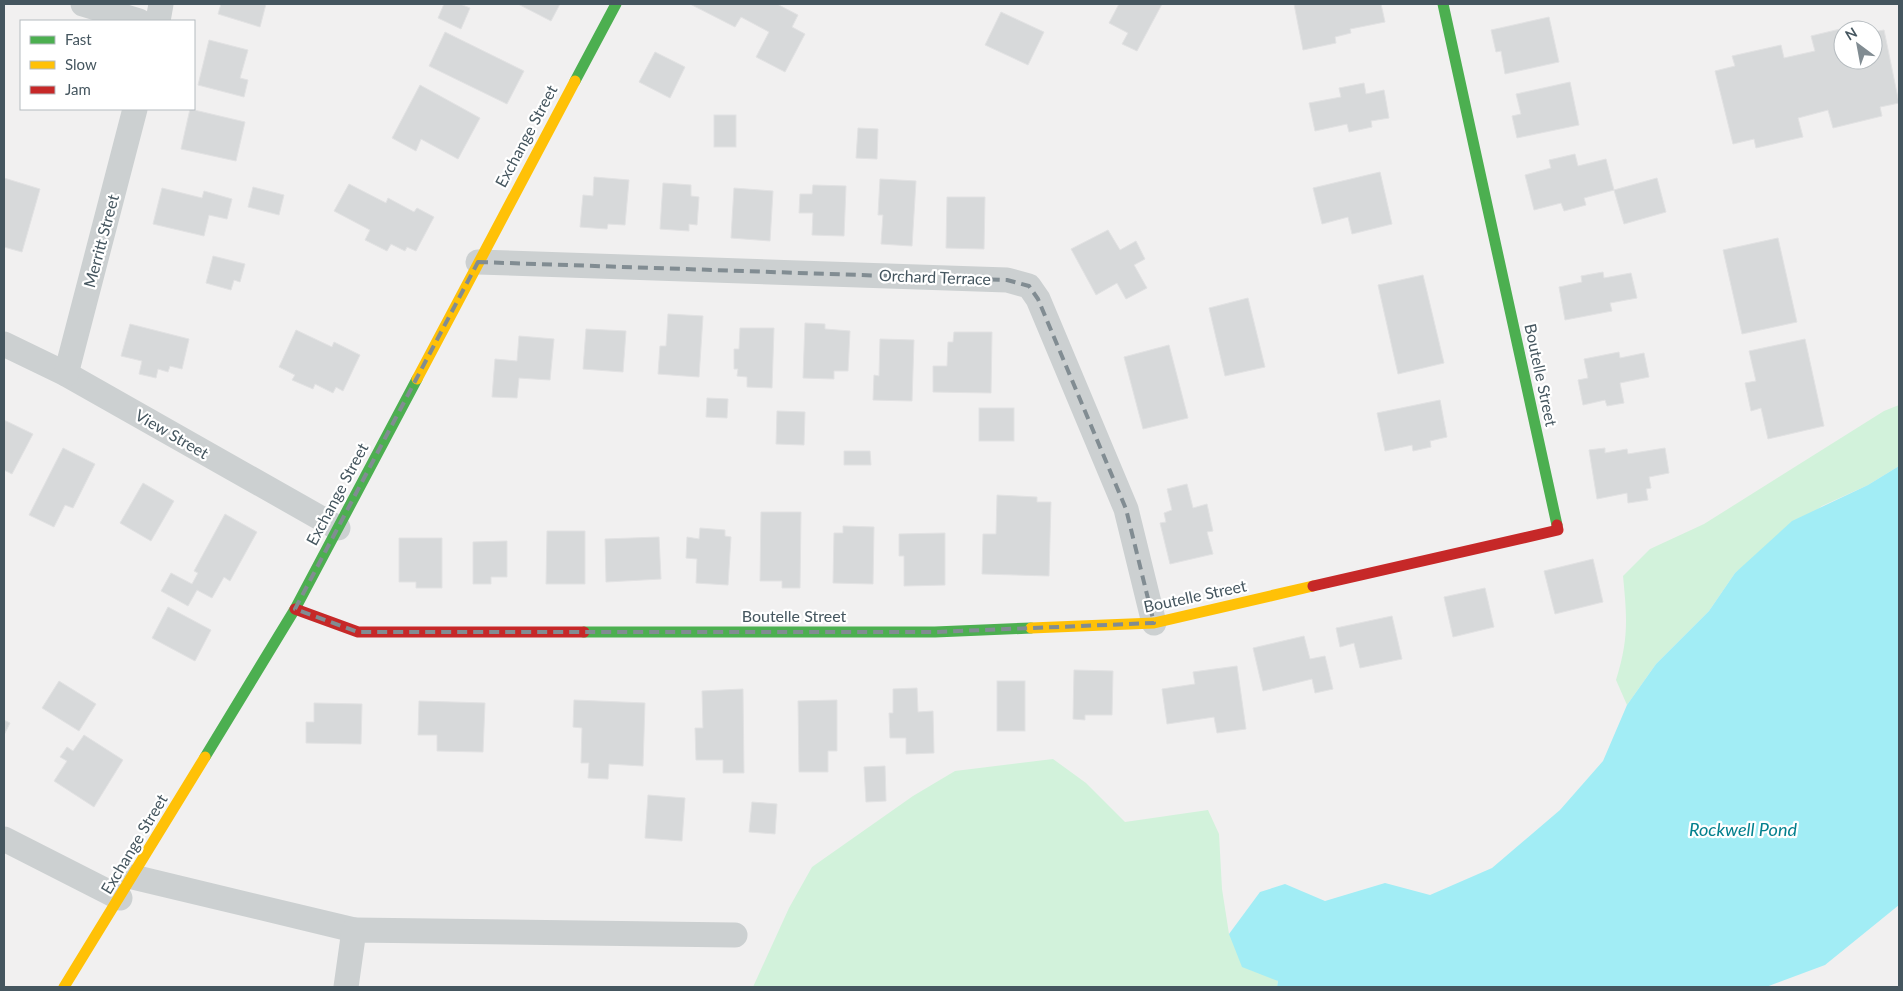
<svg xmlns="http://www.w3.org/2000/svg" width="1903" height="991" font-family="Lato,sans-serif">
  <rect width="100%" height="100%" fill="#f1f0f0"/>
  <!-- green -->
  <g fill="#d2f2db">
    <path d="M1899 405V466L1868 485 1822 506 1735 573 1709 611 1656 664 1627 705 1616 680C1629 639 1627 617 1623 576L1650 549 1704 524 1884 411Z"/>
    <path d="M1053 759 1086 783 1125 822 1208 810 1219 834 1222 889 1229 934 1278 981 1277 987H753L789 908 812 867 913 796 955 771Z"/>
  </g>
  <!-- water -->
  <path fill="#a2edf5" d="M1899 466V905L1825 965 1766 987H1277L1278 981 1242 967 1229 934 1260 892 1285 884 1325 901 1385 883 1430 895 1492 868 1560 810 1603 761 1627 705 1656 664 1709 611 1735 573 1792 521 1868 485Z"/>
  <!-- building -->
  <g fill="#d7d9da" stroke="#e2e2e3">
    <path d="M221 4H266L260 27 218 14Z"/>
    <path d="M444 4H460L470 8 461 29 438 18Z"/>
    <path d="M518 4H560L551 21Z"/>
    <path d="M690 4H777L798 15 792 27 805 34 785 72 756 57 769 32 741 17 735 27Z"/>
    <path d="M1119 4H1162L1137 51 1122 44 1128 33 1109 23Z"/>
    <path d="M1294 4H1381L1385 22 1350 29 1351 33 1335 37 1336 43 1303 50Z"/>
    <path d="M1001 12 1044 32 1028 65 985 45Z"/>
    <path d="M1549 17 1559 62 1505 74 1501 51 1496 52 1491 30Z"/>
    <path d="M1861 24 1862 30H1843V60H1873V32L1884 30 1899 103 1880 107 1882 116 1833 128 1828 110 1798 118 1803 137 1756 148 1754 139 1733 144 1715 71 1735 66 1732 56 1781 45 1784 58 1815 51 1811 36Z"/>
    <path d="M445 32 524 71 507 104 429 66Z"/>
    <path d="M209 40 248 50 240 78 248 80 244 97 198 85Z"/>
    <path d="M655 52 685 67 670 98 639 82Z"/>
    <path d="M1570 82 1579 125 1517 138 1512 116 1521 114 1516 94Z"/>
    <path d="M1364 83 1366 94 1384 90 1389 118 1371 121 1372 127 1349 132 1347 124 1315 131 1309 103 1341 97 1339 88Z"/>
    <path d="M420 85 480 118 458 159 421 139 416 151 392 138Z"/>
    <path d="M190 109 245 122 236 161 181 149Z"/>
    <rect x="714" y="115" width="22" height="32"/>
    <path d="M858 128 878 129 877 159 856 158Z"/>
    <path d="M1575 154 1578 166 1606 159 1614 190 1584 198 1586 205 1564 211 1561 203 1534 210 1525 175 1551 168 1549 160Z"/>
    <path d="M1380 172 1392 224 1352 234 1348 217 1322 224 1313 188Z"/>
    <path d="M594 177 629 180 625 225 608 224 607 229 580 227 583 195 593 196Z"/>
    <path d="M4 178 40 189 22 252 4 247Z"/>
    <path d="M1657 178 1666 212 1624 224 1614 190Z"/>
    <path d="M880 179 916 181 912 246 881 244 883 215H878Z"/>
    <path d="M663 183 691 185V196L699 197 697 225 689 224V231L660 229Z"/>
    <path d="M349 184 386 203 388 198 414 212 417 208 434 217 416 251 407 247 405 251 391 244 387 251 365 240 370 230 334 211Z"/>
    <path d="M813 185 846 186 844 236 812 235 813 213H799L800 194H812Z"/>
    <path d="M253 187 284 195 279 215 248 207Z"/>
    <path d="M162 188 202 198 204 191 232 199 227 219 209 215 204 236 153 224Z"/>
    <path d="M734 188 773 191 770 241 731 238Z"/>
    <path d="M947 197H985L984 249 946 248Z"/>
    <path d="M1108 230 1120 250 1136 241 1145 259 1134 265 1147 288 1126 299 1117 283 1096 295 1071 249Z"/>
    <path d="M1778 238 1797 322 1742 334 1723 250Z"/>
    <path d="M213 256 245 264 240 282 234 280 231 290 206 283Z"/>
    <path d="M1603 272 1604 278 1631 273 1637 298 1610 303 1612 311 1565 320 1559 287 1582 282 1581 276Z"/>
    <path d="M1423 275 1444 363 1398 374 1378 285Z"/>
    <path d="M1248 298 1265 367 1225 376 1209 308Z"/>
    <path d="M668 314 703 316 699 377 658 374 660 346H666Z"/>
    <path d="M805 323 825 324V329L850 331 848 371H834V379L803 378Z"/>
    <path d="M130 324 189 339 182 369 170 366 168 372 158 369 156 378 139 374 142 361 121 356Z"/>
    <path d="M740 328H774L772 388 747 387V377L737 376 738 369H734V349H739Z"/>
    <path d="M586 329 626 331 623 372 583 369Z"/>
    <path d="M296 330 332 347 334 342 360 355 343 391 336 387 333 393 315 384 313 389 292 380 295 375 279 367Z"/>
    <path d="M954 332H992L991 393 933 392V366H947L948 342H953Z"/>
    <path d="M519 336 554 339 550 380 519 378 517 398 492 397 495 359 517 361Z"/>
    <path d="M880 339 914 340 912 401 873 400 874 375 879 376Z"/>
    <path d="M1805 339 1824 426 1768 439 1761 408 1751 411 1745 383 1756 381 1749 351Z"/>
    <path d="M1169 345 1188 418 1143 429 1124 357Z"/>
    <path d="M1619 352 1620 358 1644 353 1649 377 1620 383 1624 403 1607 406 1605 400 1583 405 1578 380 1588 378 1584 359Z"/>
    <path d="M707 398 728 399 727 418 706 417Z"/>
    <path d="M1440 400 1447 437 1430 441 1431 447 1413 451 1412 445 1385 451 1377 413Z"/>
    <rect x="979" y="408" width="35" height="33"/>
    <path d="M777 411 805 412 804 445 776 444Z"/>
    <path d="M4 420 33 434 12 474 4 470Z"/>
    <path d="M63 448 95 464 73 508 65 505 54 527 29 515Z"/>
    <path d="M1605 448V453L1627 449 1628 454 1665 448 1669 473 1649 477 1651 488 1646 489 1648 500 1628 503 1627 493 1597 499 1589 450Z"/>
    <path d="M844 451H870L871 465H844Z"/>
    <path d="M143 483 174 501 151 541 120 523Z"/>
    <path d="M1187 484 1193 508 1207 504 1213 531 1207 532 1213 554 1170 564 1160 523 1166 522 1164 513 1172 510 1167 489Z"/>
    <path d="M997 495 1037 497V502H1051L1049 576 982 574 983 534H996Z"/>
    <path d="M761 512H801L800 588H782V581H760Z"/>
    <path d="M225 514 257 532 230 581 224 577 212 598 197 590 188 606 161 591 171 573 192 584 198 573 194 571Z"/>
    <path d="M843 526 874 527 873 584 833 583 834 533H843Z"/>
    <path d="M700 528 725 530V536L731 537 728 585 696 583 697 559 686 558 687 537 699 539Z"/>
    <path d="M547 531H585V584H546Z"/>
    <path d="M945 533V585L904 586V556H899V534Z"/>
    <path d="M659 537 661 579 606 582 605 539Z"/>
    <path d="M399 538H442V588H416V582H399Z"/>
    <path d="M507 541V577H491V584H473V542Z"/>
    <path d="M1593 559 1603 602 1555 614 1544 571Z"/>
    <path d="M1485 588 1494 627 1453 637 1444 597Z"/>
    <path d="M168 607 211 630 195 661 152 638Z"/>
    <path d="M1392 616 1402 659 1360 668 1354 643 1340 647 1336 628Z"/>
    <path d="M1304 636 1310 659 1325 656 1333 689 1315 693 1312 679 1263 691 1253 648Z"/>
    <path d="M1237 666 1246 729 1217 733 1214 717 1167 724 1162 689 1195 684 1193 672Z"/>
    <path d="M1074 670 1113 671 1112 715H1085V720L1073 719Z"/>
    <path d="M59 681 96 704 79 731 42 708Z"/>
    <rect x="997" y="681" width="28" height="50"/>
    <path d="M917 688 918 712 933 711 934 753 906 754V738H890L889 713H893V689Z"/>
    <path d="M743 689 744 773H723V760H696L695 728H703L702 691Z"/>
    <path d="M574 700 645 703 643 766 609 764 608 779 588 778 589 763H581L582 728 573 727Z"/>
    <path d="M837 700V751H828V772H799L798 701Z"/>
    <path d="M419 701 485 703 483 752 437 751V735H418Z"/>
    <path d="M314 703 362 704 361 744 306 743V722H314Z"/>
    <path d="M4 720 10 723 4 735Z"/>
    <path d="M84 735 123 760 94 807 54 781 67 761 60 757 67 747 73 751Z"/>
    <path d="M885 766 886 801 866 802 864 767Z"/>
    <path d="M648 795 685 798 682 841 645 838Z"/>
    <path d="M752 802 777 804 775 834 749 832Z"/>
  </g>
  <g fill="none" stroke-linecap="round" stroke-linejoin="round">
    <!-- street -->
    <g stroke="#ccd0d1" stroke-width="25">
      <path d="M83 4 139 21"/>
      <path d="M158 21 161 4"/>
      <path d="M478 262 1007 280 1029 286 1038 299 1126 509 1154 623"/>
      <path d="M4 344 66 374 338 528"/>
      <path d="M66 374 135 109"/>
      <path d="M4 839 120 898"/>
      <path d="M133 877 354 930"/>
      <path d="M346 987 354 930 735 935"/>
    </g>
    <!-- fast -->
    <g stroke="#4caf50" stroke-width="11">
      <path d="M1443 4 1557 525"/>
      <path d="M575 81 616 4"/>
      <path d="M584 632H935L1031 628"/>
      <path d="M205 757 295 609 417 379"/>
    </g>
    <!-- slow -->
    <g stroke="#ffc107" stroke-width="11">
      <path d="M417 379 575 81"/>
      <path d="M1031 628 1154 623 1313 586"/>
      <path d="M64 987 205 757"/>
    </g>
    <!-- jam -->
    <g stroke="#c62828" stroke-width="11">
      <path d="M1313 586 1558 530 1557 525"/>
      <path d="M295 609 358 632H584"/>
    </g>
  </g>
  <!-- marked area -->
  <path fill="none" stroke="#818c92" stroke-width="4" stroke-dasharray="10 6" stroke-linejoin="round" d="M478 262 1007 280 1029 286 1038 299 1126 509 1154 623 935 632H358L295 609Z"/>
  <g text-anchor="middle" stroke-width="4.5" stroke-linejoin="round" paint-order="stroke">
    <!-- street labels -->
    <g font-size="16" fill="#45565f" stroke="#fff">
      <text transform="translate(526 136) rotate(-62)" y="6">Exchange Street</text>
      <text transform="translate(101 241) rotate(-75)" y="6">Merritt Street</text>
      <text transform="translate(935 277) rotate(2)" y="6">Orchard Terrace</text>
      <text transform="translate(1541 375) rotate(78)" y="6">Boutelle Street</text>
      <text transform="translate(172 434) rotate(30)" y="6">View Street</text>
      <text transform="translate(337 494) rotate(-62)" y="6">Exchange Street</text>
      <text transform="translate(1195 596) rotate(-12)" y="6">Boutelle Street</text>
      <text x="794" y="622">Boutelle Street</text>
      <text transform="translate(134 844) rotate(-59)" y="6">Exchange Street</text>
    </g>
    <!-- water labels -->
    <g font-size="18" font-style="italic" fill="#04808e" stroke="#fff">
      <text x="1743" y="836">Rockwell Pond</text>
    </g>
  </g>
  <!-- border -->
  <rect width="1903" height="991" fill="none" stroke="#45565f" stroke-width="10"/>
  <!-- legend -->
  <rect x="20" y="20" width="175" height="90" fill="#ffffff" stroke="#b5bbbf"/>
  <rect x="30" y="36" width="25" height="8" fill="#4caf50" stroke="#b5bbbf"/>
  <text x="65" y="45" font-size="15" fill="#45565f">Fast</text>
  <rect x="30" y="61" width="25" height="8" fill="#ffc107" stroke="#b5bbbf"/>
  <text x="65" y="70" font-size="15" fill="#45565f">Slow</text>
  <rect x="30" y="86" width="25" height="8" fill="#c62828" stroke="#b5bbbf"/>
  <text x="65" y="95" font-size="15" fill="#45565f">Jam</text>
  <!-- north arrow -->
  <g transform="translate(1858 45) rotate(328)"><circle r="24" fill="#ffffff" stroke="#b5bbbf"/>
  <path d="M0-4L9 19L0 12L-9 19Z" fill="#818c92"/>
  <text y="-8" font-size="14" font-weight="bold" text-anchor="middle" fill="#45565f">N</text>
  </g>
</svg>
